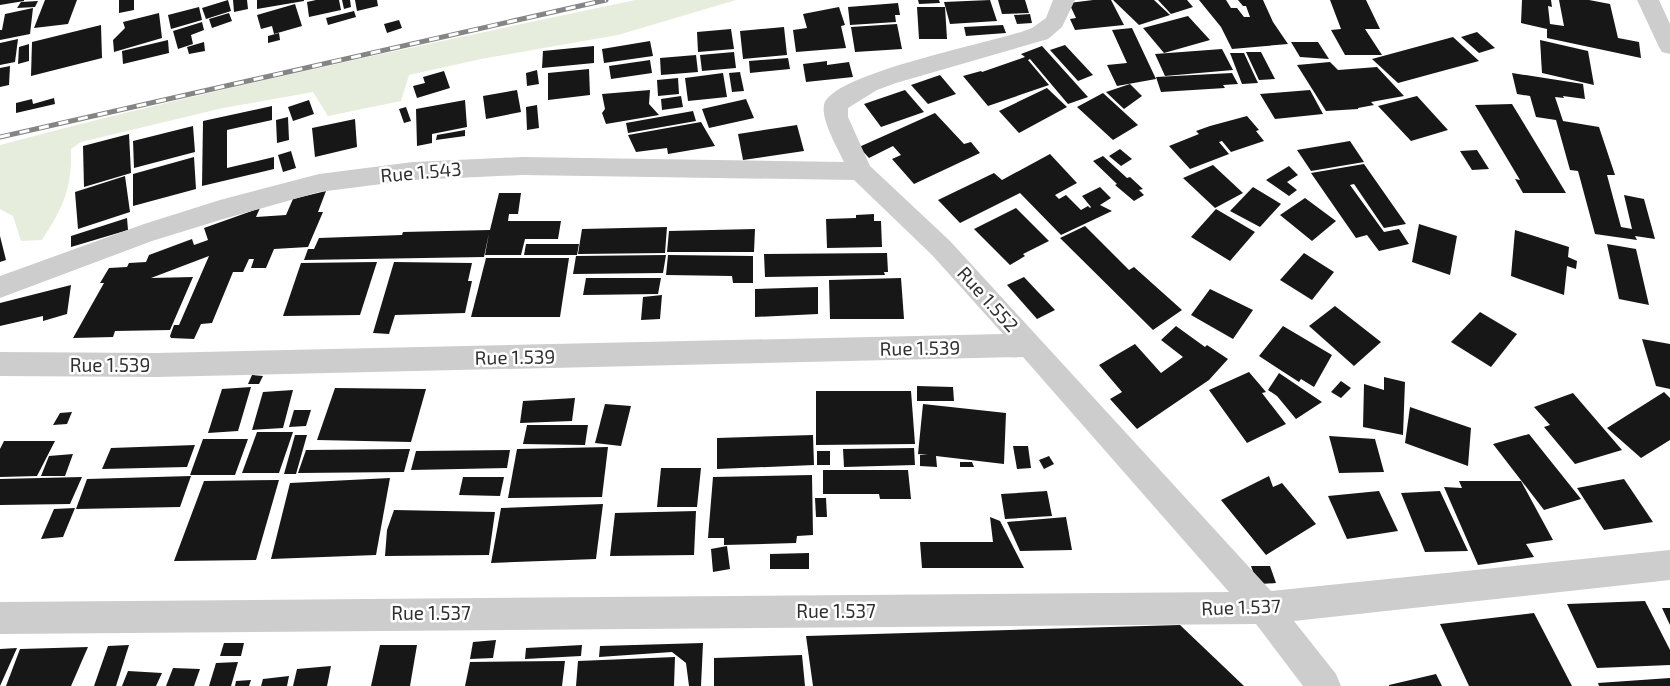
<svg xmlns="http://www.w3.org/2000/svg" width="1670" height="686" font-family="'Exo 2',sans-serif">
  <rect width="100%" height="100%" fill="#fff"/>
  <!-- green -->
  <path fill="#e6eddd" d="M635 0H736L618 35 481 59 409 75 401 101 328 116 313 92 223 108 81 142 71 149C72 190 63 207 42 240L21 241 13 216 0 209V145C210 89 422 45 635 0Z"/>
  <!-- building -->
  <g fill="#171717">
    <path d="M0 0H24V1L0 5Z"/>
    <path d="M45 0H77L68 24 34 28Z"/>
    <path d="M119 0H134V10L119 13Z"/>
    <path d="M228 0 231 11 206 19 202 8Z"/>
    <path d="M233 0H247L248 9 234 12Z"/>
    <path d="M257 0H304V1L257 9Z"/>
    <path d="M316 0H339L341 10 309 17 307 2Z"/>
    <path d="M342 0H350L351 7 344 9Z"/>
    <path d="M355 0H377L378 6 357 11Z"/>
    <path d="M918 0H939L940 3 919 4Z"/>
    <path d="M990 0 997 21 950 24 944 2Z"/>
    <path d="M998 0H1025L1029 13 1002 14Z"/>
    <path d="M1093 0H1111L1124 25 1075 30 1070 19 1076 18 1069 3Z"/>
    <path d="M1113 0H1154L1170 15 1139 25Z"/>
    <path d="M1158 0H1187L1193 7 1171 14Z"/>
    <path d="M1199 0H1226L1231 8H1237L1244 17H1250L1246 6H1243L1238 0H1263L1273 22 1288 44 1232 49 1221 27Z"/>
    <path d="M1330 0H1366L1380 29H1365L1382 55H1345L1331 30 1341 29Z"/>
    <path d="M1522 0H1551L1552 7 1548 6 1550 24 1564 26 1559 0H1589L1610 4 1618 38 1639 42 1641 58 1547 38V29L1521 23Z"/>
    <path d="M38 1 35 7 17 8 21 2Z"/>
    <path d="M898 3 900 15H895L896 22 850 25 848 7Z"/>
    <path d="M295 4 302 26 274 34 272 26 261 29 257 15Z"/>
    <path d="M199 7 202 20 171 29 168 15Z"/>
    <path d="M839 7 845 25 841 26 846 48 796 52 793 30 807 28 803 14Z"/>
    <path d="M917 7H945L947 39H919Z"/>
    <path d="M33 8 30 34 0 40V30H2L5 14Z"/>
    <path d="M354 11 356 17 328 25 326 18Z"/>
    <path d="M159 13 162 38 114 52 113 40 125 28 123 22Z"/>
    <path d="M229 13 232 21 212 28 209 19Z"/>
    <path d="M1030 14 1032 23 1017 24 1014 15Z"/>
    <path d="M1188 16 1210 40 1164 53 1143 28Z"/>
    <path d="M399 20 402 28 387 33 384 24Z"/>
    <path d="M202 22 204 30 191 35 193 44 178 49 173 31Z"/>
    <path d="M897 24 902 49 855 52 851 27Z"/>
    <path d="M101 25 102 58 31 76 32 42Z"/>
    <path d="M1003 25 1006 33 966 36 964 27Z"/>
    <path d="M784 27 787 55 743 59 740 31Z"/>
    <path d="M1132 28 1156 79 1117 86 1107 65 1127 63 1112 30Z"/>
    <path d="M731 29 734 49 698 52 697 32Z"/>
    <path d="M1477 32 1495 48 1479 53 1461 37Z"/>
    <path d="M279 33 280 40 268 43V36Z"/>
    <path d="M1453 37 1479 61 1398 83 1372 59Z"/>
    <path d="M18 39 15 62 0 65V43Z"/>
    <path d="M168 40 169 53 123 64 122 51Z"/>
    <path d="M1540 40 1588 51 1594 85 1542 73Z"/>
    <path d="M650 41 653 56 604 63 602 49Z"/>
    <path d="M204 42 205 51 189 54 187 47Z"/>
    <path d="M1291 42H1318L1329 59 1300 57Z"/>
    <path d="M29 44V61L18 64 19 47Z"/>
    <path d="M1065 45 1093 75 1078 81 1050 50Z"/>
    <path d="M594 46V63L542 68 543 51Z"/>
    <path d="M1042 46 1088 97 1068 104 1030 59 1028 60 1049 85 988 106 963 76 981 71 982 72 1025 57 1021 54Z"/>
    <path d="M1222 49 1233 70 1165 76 1155 54Z"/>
    <path d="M734 52 736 68 702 71 700 55Z"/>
    <path d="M1246 52H1261L1275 79 1259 80Z"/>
    <path d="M1230 53H1244L1258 83 1242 84Z"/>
    <path d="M696 55 698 72 661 75 660 58Z"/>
    <path d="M788 58 790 69 750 73 749 61Z"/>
    <path d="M650 60 652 73 611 79 609 66Z"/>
    <path d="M827 61V65L849 62 853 77 806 82 803 64Z"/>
    <path d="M1330 62 1338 70 1377 67 1404 96 1371 102 1374 105 1358 108V109L1326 111 1297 65Z"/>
    <path d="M10 66 9 85 0 87V68Z"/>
    <path d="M589 69 590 95 548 100V73Z"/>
    <path d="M537 70 539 84 527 86 526 73Z"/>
    <path d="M444 71 450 88 417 98 413 86 425 83 423 77Z"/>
    <path d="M740 72 744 91 732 92 729 73Z"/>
    <path d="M723 73 727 97 688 101 685 78Z"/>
    <path d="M1232 73 1238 84 1223 85 1225 88 1161 92 1156 77Z"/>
    <path d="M1512 73 1583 84 1585 99 1563 96 1564 98 1555 97 1563 121 1599 127 1615 175H1607L1621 227 1632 229 1624 195 1644 199 1655 239 1635 236 1637 240 1595 234 1578 171 1570 170 1556 120 1536 117 1530 96 1517 94Z"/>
    <path d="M940 75 956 94 928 104 911 85Z"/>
    <path d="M678 78 679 94 658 96 657 80Z"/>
    <path d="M1130 84 1142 96 1124 109 1106 92Z"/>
    <path d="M1047 88 1067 107 1019 133 999 111Z"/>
    <path d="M517 90 521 112 486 119 483 96Z"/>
    <path d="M650 90 649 104 659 115 606 124 602 113 605 109 602 94Z"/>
    <path d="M905 90 924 112 881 127 864 104Z"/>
    <path d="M1310 90 1323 114 1275 119 1260 94Z"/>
    <path d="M1103 93 1138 125 1113 140 1077 107Z"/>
    <path d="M681 96 683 107 662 110 661 99Z"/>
    <path d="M1417 96 1448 130 1411 141 1378 106Z"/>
    <path d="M54 98 55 104 16 113V103L32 99 33 104Z"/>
    <path d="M746 99 754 118 709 128 702 109Z"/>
    <path d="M309 100 314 114 293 121 288 107Z"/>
    <path d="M465 100 467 127 432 134V143L417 146 416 109Z"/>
    <path d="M1512 104 1566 193H1523L1515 179 1520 180 1475 105Z"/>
    <path d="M537 105 539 128 527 130 526 107Z"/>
    <path d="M272 106V120L227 130V168L274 157V169L202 186 203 121Z"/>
    <path d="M406 107 411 121 404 123 399 109Z"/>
    <path d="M693 111 696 121 628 133 626 123Z"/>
    <path d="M935 113 964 144 971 142 980 153 914 184 892 159 901 155 893 146 869 158 859 147Z"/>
    <path d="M1247 116 1259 130 1256 131 1264 141 1231 152 1222 141 1219 142 1229 154 1190 169 1169 146 1199 134 1196 131 1210 126Z"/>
    <path d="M288 117 289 140 277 143 276 120Z"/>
    <path d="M355 119 357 147 315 157 312 128Z"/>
    <path d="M701 122 715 146 668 154 667 148 636 152 628 135Z"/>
    <path d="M797 125 804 151 743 160 738 134Z"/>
    <path d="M193 126 195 152 134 168 133 141Z"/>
    <path d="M465 130V136L436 140 437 135Z"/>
    <path d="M129 134 131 173 84 187 83 146Z"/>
    <path d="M1350 141 1364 162 1311 171 1297 150Z"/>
    <path d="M1120 149 1132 159 1121 166 1109 156Z"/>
    <path d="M1477 150 1489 169 1472 170 1460 151Z"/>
    <path d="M291 151 296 168 283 172 278 155Z"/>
    <path d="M1050 154 1077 183 1055 195 1059 199 1066 195 1081 210 1088 206 1090 208 1091 207 1082 196 1100 187 1111 198 1100 205 1112 211 1061 235 1020 193 960 223 938 200 994 173 1002 180Z"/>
    <path d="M1103 156 1127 178 1130 177 1143 189 1139 190 1144 195 1134 201 1115 185 1117 184 1093 161Z"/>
    <path d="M194 157 196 189 133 206V174Z"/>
    <path d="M1364 164 1406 224 1384 228 1354 184 1350 185 1384 232 1399 229 1409 244 1379 251 1367 235 1356 238 1311 173Z"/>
    <path d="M1213 165 1243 193 1215 208 1183 178Z"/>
    <path d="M1289 166 1298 175 1287 182 1297 190 1289 196 1266 180Z"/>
    <path d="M125 176 130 212 78 229 75 192Z"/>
    <path d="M1253 187 1281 204 1260 227 1230 211Z"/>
    <path d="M326 191 318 212H323L308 247 274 249 266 268H251L254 259H249L243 272H233L212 323 201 324 194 339 171 338 170 336 174 325H179L209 256 151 278 193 277 170 330 115 331 113 337 73 338 104 283H100L109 268 127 267 129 263 146 262 149 255 192 239 194 245 208 240 204 228 260 208 256 217 286 215 293 199Z"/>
    <path d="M499 193H521L518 214H509L508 221H561L558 239H525L521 255H485L489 233 484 257 304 260 308 249H314L319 238 402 235 403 232 490 230Z"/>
    <path d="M1305 198 1336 221 1312 241 1280 215Z"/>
    <path d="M1016 208 1049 241 1023 254 1025 256 1010 265 974 229Z"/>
    <path d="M1216 209 1255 232 1230 261 1191 237Z"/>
    <path d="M874 214V221H881L882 247 827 248 826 219 856 218V215Z"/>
    <path d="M127 218 128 230 71 247V236Z"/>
    <path d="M1419 224 1457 236 1450 275 1412 262Z"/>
    <path d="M1085 226 1129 270 1134 267 1182 310 1153 330 1060 238Z"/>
    <path d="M667 227 665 253 578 254 582 229Z"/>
    <path d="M755 229 754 252H667L669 231Z"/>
    <path d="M1515 230 1569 247 1568 257 1577 261 1576 269 1567 266 1564 295 1511 276Z"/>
    <path d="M0 236 6 260 0 262Z"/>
    <path d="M526 244H579L577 255H524Z"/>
    <path d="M1607 244 1636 249 1649 305 1619 299Z"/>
    <path d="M887 253 888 272H884L885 275 765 277 764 254Z"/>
    <path d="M1304 253 1334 272 1312 300 1280 280Z"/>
    <path d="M666 255 663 273 573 274 576 256Z"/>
    <path d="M668 255 753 256V283H733L732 276 666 275Z"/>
    <path d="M486 258H569L560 317H471Z"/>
    <path d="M377 262 360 315 283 316 301 263Z"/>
    <path d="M394 262 472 263 468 281H472L465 313 395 315 389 334 373 333Z"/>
    <path d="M1024 277 1055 310 1037 319 1007 285Z"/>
    <path d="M586 278H661L658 294 583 295Z"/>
    <path d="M901 278 904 319H830L829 280Z"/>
    <path d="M71 285 67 314 43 321V316L0 326V303Z"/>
    <path d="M818 287V314L755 317V289Z"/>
    <path d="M1210 289 1253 310 1233 339 1191 315Z"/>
    <path d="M662 295 660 319 641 320 643 297Z"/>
    <path d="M1335 306 1381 342 1354 366 1309 326Z"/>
    <path d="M1480 312 1517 334 1491 367 1451 342Z"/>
    <path d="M1176 326 1205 347 1207 345 1228 359 1209 380 1137 429 1110 399 1122 392 1099 365 1135 344 1161 373 1183 357 1161 340Z"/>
    <path d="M1283 326 1332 355 1314 387 1301 379 1299 382 1259 356Z"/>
    <path d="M1642 339 1670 344V389L1656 386Z"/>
    <path d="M1249 372 1266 392 1262 393 1286 424 1247 443 1209 390Z"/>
    <path d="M1279 373 1322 402 1296 419 1277 396 1268 390Z"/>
    <path d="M252 375 263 376 259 384H248Z"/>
    <path d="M1384 377 1405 382 1403 435 1363 427 1364 384 1384 390Z"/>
    <path d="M1341 381 1351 388 1341 398 1331 392Z"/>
    <path d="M917 386 953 387 954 401H917Z"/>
    <path d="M251 387 238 431 208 433 222 389Z"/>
    <path d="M335 388 426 389 411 442 317 440Z"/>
    <path d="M293 390 283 428 252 430 263 392Z"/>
    <path d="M816 391H911L915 444 816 445Z"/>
    <path d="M1664 392 1670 398V440L1641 458 1607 428Z"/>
    <path d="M1573 393 1622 450 1575 464 1544 427 1550 425 1534 407Z"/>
    <path d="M575 398 572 421 520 423 523 401Z"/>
    <path d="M605 404 631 406 621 446 595 443Z"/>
    <path d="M923 404 1006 413 1004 464 936 456 937 467 920 466V455H928L918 454Z"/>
    <path d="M1410 407 1471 428 1468 466 1405 443Z"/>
    <path d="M294 410H311L306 426 289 427Z"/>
    <path d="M72 412 67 424 53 425 60 413Z"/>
    <path d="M527 425H588L585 445 523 444Z"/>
    <path d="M257 432H293L279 473H242Z"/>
    <path d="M1529 434 1581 499 1544 510 1493 444Z"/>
    <path d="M295 435H307L296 474H284Z"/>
    <path d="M813 435 814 465 717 469V438Z"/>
    <path d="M1329 436 1375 439 1384 472 1339 473Z"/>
    <path d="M203 439H248L235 475H190Z"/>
    <path d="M4 441H55L37 476 0 477V449Z"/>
    <path d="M195 445 187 467 102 469 111 448Z"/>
    <path d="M1013 446H1028L1031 468 1017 469Z"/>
    <path d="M608 447 602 497 508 498 517 449Z"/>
    <path d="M914 448 915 465 844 467 843 449Z"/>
    <path d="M410 449 404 472 298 473 306 450Z"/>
    <path d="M510 450 507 468 411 470 416 451Z"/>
    <rect x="817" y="451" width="13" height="14"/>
    <path d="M73 454 65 476H41L49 456Z"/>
    <path d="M1049 456 1054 464 1044 469 1039 460Z"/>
    <path d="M960 462H972L974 467H960Z"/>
    <path d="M661 468H701L697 507H657Z"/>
    <path d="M823 470H908L911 499H880L879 494H823Z"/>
    <path d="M812 475 813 535 797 536 796 543 724 545V538H708L713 477Z"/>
    <path d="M191 476 180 507 76 509 87 479Z"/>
    <path d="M1269 476 1273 487 1282 483 1316 524 1266 555 1221 500Z"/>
    <path d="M82 477 70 504 0 505V479Z"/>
    <path d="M463 477H504L500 496 459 495Z"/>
    <path d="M390 478 376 555 271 559 290 483Z"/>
    <path d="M1624 479 1653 522 1604 530 1577 488Z"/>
    <path d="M279 480 256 560 174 561 204 481Z"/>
    <path d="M1459 481H1521L1553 540 1526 544 1534 557 1478 565 1444 487 1462 488Z"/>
    <path d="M1047 491 1052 516 1005 519 1001 494Z"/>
    <path d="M1379 491 1398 531 1347 539 1328 496Z"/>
    <path d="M1440 491 1468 551 1425 552 1401 493Z"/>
    <path d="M815 498H826L827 517H816Z"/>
    <path d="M603 504 596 559 491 563 501 508Z"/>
    <path d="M75 508 63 537 41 539 54 509Z"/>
    <path d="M394 510 495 512 489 555 385 556 387 530Z"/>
    <path d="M696 511 694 555 610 556 615 513Z"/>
    <path d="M990 517 1000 521 1024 568H922L920 542H993Z"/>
    <path d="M1066 517 1072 550 1020 551 1007 522Z"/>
    <path d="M727 546 730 569 713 572 711 549Z"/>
    <path d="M809 553V569H770V554Z"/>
    <path d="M1251 566H1270L1276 583 1260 584 1256 580Z"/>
    <path d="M1645 601 1670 650V665L1597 668 1567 604Z"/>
    <path d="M1662 608H1670V625Z"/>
    <path d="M1534 613 1572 686H1469L1440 624Z"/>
    <path d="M1180 625 1244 686H813L806 636Z"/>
    <path d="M496 640 493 658 470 659 473 642Z"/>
    <path d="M224 643H244L241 656H220Z"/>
    <path d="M703 643 701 686H689L686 663 672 652 599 657 600 646Z"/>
    <path d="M129 645 116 686H94L108 646Z"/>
    <path d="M380 645H417L410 686H371Z"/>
    <path d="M582 645 581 656 525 659 526 648Z"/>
    <path d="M88 647 71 686H6L20 649Z"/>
    <path d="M17 648 0 686V649Z"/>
    <path d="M802 655 805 686H714V658Z"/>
    <path d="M675 657 674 686H576L578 661Z"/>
    <path d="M565 661 562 686H465L470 662Z"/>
    <path d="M238 662 231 686H209L216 663Z"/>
    <path d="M331 666 327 686H293L297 669Z"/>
    <path d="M173 668 200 669 194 686H166Z"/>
    <path d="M128 671 162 673 156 686H122Z"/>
    <path d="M1436 674 1442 686H1389V685Z"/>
    <path d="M289 676 287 686H261L263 679Z"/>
    <path d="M1670 678V686H1599L1598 683Z"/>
    <path d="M251 680 249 686H235L236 681Z"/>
  </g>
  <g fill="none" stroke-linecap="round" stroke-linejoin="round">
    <!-- minor -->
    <g fill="#cdcdcd" fill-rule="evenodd">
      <path d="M1053 0H1075L1062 27 1048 39 896 83 877 90 848 108V117L870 166 950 241 1271 591 1670 550V580L1294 621 1336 674 1341 686H1303L1256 624 0 634V602L1229 592 1023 357 156 377 0 376V352L156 353 1003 334 932 255 854 180 522 175 413 180 319 192 220 220 152 241 0 298V276L144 224 220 200 319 174 413 162 522 157 844 162C837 147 821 120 824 105 832 72 1000 42 1032 28L1046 18Z"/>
      <path d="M1637 0H1659L1670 24V54L1662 52 1659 47Z"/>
    </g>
    <!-- rail casing -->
    <g stroke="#858585" stroke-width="5">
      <path id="rail" d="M0 137 606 0"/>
    </g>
    <!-- rail -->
    <use href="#rail" stroke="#fff" stroke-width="3" stroke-dasharray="10" stroke-linecap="butt"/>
  </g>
  <g text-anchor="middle" stroke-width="5" stroke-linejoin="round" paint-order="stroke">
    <!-- street labels -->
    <g font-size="19" fill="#303030" stroke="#fff">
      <text transform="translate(421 172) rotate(-5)" y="7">Rue 1.543</text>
      <text transform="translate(988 299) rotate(48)" y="7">Rue 1.552</text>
      <text transform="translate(920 348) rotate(-1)" y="7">Rue 1.539</text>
      <text transform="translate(515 357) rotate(-1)" y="7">Rue 1.539</text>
      <text x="110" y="372">Rue 1.539</text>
      <text transform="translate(1241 607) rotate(-2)" y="7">Rue 1.537</text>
      <text x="836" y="618">Rue 1.537</text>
      <text x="431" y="620">Rue 1.537</text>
    </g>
  </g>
</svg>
